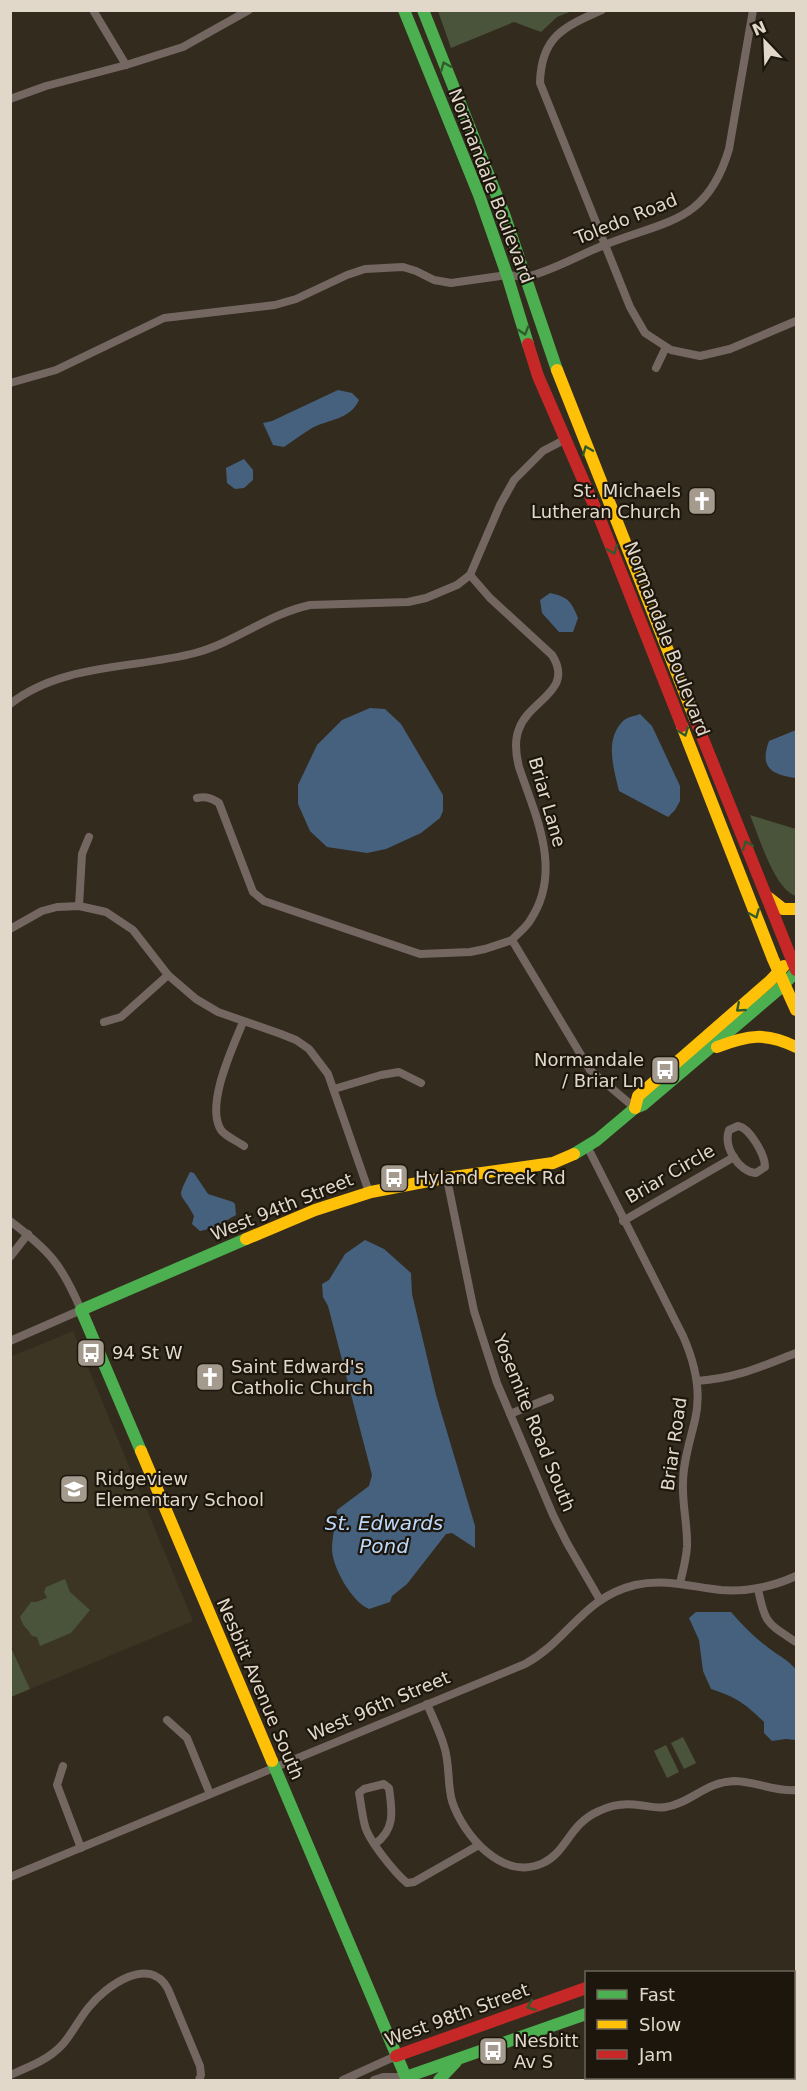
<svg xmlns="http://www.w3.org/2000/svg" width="807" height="2091" font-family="'DejaVu Sans',sans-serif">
  <rect width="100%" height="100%" fill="#332b1e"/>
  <!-- education -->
  <path fill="#3c3524" d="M73 1331 193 1621 30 1689 11 1645 10 1357Z"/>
  <!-- green -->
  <g fill="#4a543b">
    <path d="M438 11V10L572 11 557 17 541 32 514 22 451 48Z"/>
    <path d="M750 815 796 829V896C774 889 759 836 750 815Z"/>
    <path d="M65 1579 70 1592 90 1610 71 1633 40 1646 37 1637 32 1636C27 1627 24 1629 20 1617L31 1602H36L47 1598 44 1592 46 1587Z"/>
    <path d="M10 1645 30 1689 11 1697H10Z"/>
    <path d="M683 1737 696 1763 684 1769 671 1743Z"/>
    <path d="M666 1745 679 1772 667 1778 654 1751Z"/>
  </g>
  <!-- water -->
  <g fill="#46617e">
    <path d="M338 390 352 393 359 400C350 420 329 419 312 428 302 434 293 441 284 447L273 445 263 423 272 421Z"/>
    <path d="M244 459 253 470V480L244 488 235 489 227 483 226 468Z"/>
    <path d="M550 593C568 597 571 601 578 618L573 632H559L542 613 540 600Z"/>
    <path d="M370 708 385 709 401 724 443 795V811L440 818 421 833 386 849 367 853 327 847 310 831 298 804V785L317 745 342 720Z"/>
    <path d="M640 714 652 726 680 786V801L675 810 668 817 619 791C614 769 604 740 623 721 627 717 635 716 640 714Z"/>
    <path d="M796 730V778C772 775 759 768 769 741Z"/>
    <path d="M190 1172 194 1173 208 1194 233 1202 235 1204 236 1215 213 1228 200 1231 192 1224 194 1216C181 1190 175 1202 190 1172Z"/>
    <path d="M365 1240 384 1249 411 1273 412 1294 436 1395 475 1526V1548L452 1533 446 1534 407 1584 392 1596 390 1602 369 1609C352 1602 332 1567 332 1549 332 1536 336 1523 337 1510L369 1486 372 1475 328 1306 323 1297 322 1284 329 1280 345 1254Z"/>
    <path d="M696 1612H731C743 1626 755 1638 770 1649 779 1656 790 1661 796 1670V1740L786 1739 772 1741 764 1733V1722C746 1704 736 1697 711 1689L703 1671 699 1640 689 1618Z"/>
  </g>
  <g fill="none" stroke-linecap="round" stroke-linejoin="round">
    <!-- street -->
    <g stroke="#746761" stroke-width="8">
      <path d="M93 10 126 65"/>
      <path d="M602 10C563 27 541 37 540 83L630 307 645 333 671 350 700 356 730 349 796 321"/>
      <path d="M10 99 46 86 126 65 183 47 249 10"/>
      <path d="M656 368 666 347"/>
      <path d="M10 383 56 370 164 318 275 305 296 299 347 275 365 269 403 267 416 271 434 280 451 283 507 275 526 277C552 271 577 256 602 246 665 220 707 224 729 149L753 10"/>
      <path d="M470 575 490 598 552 655C575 691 529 700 519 729 514 741 516 755 519 767 535 815 563 870 531 919 527 927 518 933 512 940L590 1070 635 1108"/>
      <path d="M10 704C62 663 134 669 195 653 236 642 268 614 310 605L408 602 426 598 457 585 470 575 500 505 514 480 543 451 564 440"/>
      <path d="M197 798C206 796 211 798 219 803L253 892 264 901 420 954 470 952 485 949 512 940"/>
      <path d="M79 906 82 854 89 837"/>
      <path d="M10 929 42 911 57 907 79 906 106 912 133 930 168 975 196 999 218 1012 281 1034 296 1040 309 1049 328 1074 369 1192"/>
      <path d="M104 1022 121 1017 168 975"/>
      <path d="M243 1022C233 1047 205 1105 221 1130 225 1136 237 1141 244 1146"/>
      <path d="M334 1089 381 1075 399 1072 421 1083"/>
      <path d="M738 1126C750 1128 765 1155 765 1167L756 1173C739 1172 723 1147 729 1130Z"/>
      <path d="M588 1148 683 1336C695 1363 702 1391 695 1420 690 1441 683 1462 683 1483 682 1505 688 1526 687 1547 686 1560 683 1571 680 1583"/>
      <path d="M447 1179 474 1311 497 1383 553 1515 567 1543 600 1600"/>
      <path d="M10 1221C50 1251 62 1265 81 1310L10 1341"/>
      <path d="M623 1221 734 1157"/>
      <path d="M10 1257 28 1234"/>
      <path d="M697 1381C737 1378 760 1367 796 1353"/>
      <path d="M510 1414 550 1398"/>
      <path d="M758 1589C765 1624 767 1623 796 1642"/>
      <path d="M427 1704C433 1718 440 1732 444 1746 450 1763 447 1783 452 1801 463 1835 503 1882 543 1863 567 1852 569 1824 599 1811 611 1805 626 1803 639 1805 648 1806 657 1809 666 1807 691 1803 705 1782 734 1781 755 1781 775 1792 796 1790"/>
      <path d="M167 1720 187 1738 210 1794"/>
      <path d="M63 1766 57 1785 81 1848"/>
      <path d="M375 1844C396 1829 392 1810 389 1788L384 1784 364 1789 359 1793C361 1803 362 1815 365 1826 369 1841 395 1873 407 1883L414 1882 479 1845"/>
      <path d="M10 1877 525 1664C569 1640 582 1598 635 1585 665 1578 692 1587 721 1590 748 1592 772 1587 796 1576"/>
      <path d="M10 2075C29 2067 48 2060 62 2045 72 2034 79 2019 89 2007 106 1986 150 1954 168 1989L200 2066 201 2075 199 2080"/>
      <path d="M684 2078 739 2080"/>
      <path d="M343 2080 396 2056"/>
      <path d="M374 2080 383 2077H406"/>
      <path d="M636 2080 670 2078"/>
    </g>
    <!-- fast -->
    <g stroke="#4caf50" stroke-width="12">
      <path d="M404 10 479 195 507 275 528 344"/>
      <path d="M423 10 504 214 557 370"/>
      <path d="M574 1154 597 1140 635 1108 643 1105 778 990 796 972"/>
      <path d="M141 1451 81 1310 246 1239"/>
      <path d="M272 1761 407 2080"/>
      <path d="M406 2077 586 2014"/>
      <path d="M439 2080 456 2062"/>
    </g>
    <!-- slow -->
    <g stroke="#ffc107" stroke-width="12">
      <path d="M557 370 695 719"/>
      <path d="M682 726 773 959 796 1010"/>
      <path d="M769 898 783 909H796"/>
      <path d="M717 1047C748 1035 766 1032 796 1047"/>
      <path d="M635 1108 638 1096 770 981 784 966"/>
      <path d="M246 1239 315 1210 371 1192 439 1179 553 1163 574 1154"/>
      <path d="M141 1451 272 1761"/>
      <path d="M794 2007H796"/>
    </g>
    <!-- jam -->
    <g stroke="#c62828" stroke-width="12">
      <path d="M528 344 538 376 600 519 682 726"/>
      <path d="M695 719 796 970"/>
      <path d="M794 1984H796"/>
      <path d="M396 2056 586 1988"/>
    </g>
  </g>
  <!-- one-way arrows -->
  <defs><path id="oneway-chevron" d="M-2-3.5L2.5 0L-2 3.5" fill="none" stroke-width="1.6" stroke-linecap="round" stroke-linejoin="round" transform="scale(1.5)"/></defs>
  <g stroke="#325b2b">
    <use href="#oneway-chevron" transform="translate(445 66) rotate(-112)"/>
    <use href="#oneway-chevron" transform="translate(524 331) rotate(73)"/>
    <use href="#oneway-chevron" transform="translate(587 450) rotate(-112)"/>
    <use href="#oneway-chevron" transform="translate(613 550) rotate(68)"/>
    <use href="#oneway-chevron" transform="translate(684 732) rotate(70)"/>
    <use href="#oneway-chevron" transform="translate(747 845) rotate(-112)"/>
    <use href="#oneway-chevron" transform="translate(755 914) rotate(68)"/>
    <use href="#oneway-chevron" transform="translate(740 1008) rotate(139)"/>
    <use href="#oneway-chevron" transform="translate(531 2006) rotate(160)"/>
  </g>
  <!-- icons -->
  <defs>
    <g id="church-square" transform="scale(1.5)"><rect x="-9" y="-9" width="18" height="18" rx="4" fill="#a49b8e" stroke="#1d160c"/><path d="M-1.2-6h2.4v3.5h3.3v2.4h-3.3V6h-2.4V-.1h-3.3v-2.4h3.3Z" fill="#fff"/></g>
    <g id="bus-square" transform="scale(1.5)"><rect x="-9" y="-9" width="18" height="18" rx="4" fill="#a49b8e" stroke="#1d160c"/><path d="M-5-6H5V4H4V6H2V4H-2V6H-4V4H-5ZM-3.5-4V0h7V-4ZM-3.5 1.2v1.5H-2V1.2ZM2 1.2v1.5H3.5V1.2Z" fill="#fff"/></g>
    <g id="school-square" transform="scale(1.5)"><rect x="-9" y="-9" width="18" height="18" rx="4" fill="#a49b8e" stroke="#1d160c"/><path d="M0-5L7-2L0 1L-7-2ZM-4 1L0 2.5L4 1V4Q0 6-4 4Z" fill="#fff"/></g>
  </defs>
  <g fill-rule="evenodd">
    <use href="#church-square" x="702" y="501"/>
    <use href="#bus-square" x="665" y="1070"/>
    <use href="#bus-square" x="394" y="1178"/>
    <use href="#bus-square" x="91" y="1353"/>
    <use href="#church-square" x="210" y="1377"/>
    <use href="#school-square" x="74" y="1489"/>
    <use href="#bus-square" x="493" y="2051"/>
  </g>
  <g text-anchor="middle" stroke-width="4.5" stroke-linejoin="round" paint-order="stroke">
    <!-- street labels -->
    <g font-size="18" fill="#e1d8ca" stroke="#1d160c">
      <text transform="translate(491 186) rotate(69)" y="6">Normandale Boulevard</text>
      <text transform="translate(626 219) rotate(-22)" y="6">Toledo Road</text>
      <text transform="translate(667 639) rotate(69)" y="6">Normandale Boulevard</text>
      <text transform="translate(547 802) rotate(74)" y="6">Briar Lane</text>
      <text transform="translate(670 1174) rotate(-30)" y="6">Briar Circle</text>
      <text transform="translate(282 1207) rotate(-22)" y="6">West 94th Street</text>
      <text transform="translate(534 1423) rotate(68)" y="6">Yosemite Road South</text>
      <text transform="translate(674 1444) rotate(-82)" y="6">Briar Road</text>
      <text transform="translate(260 1689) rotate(67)" y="6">Nesbitt Avenue South</text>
      <text transform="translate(379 1706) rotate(-23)" y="6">West 96th Street</text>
      <text transform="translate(457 2015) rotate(-20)" y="6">West 98th Street</text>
    </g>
    <!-- poi labels -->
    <g font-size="18" fill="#e1d8ca" stroke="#1d160c" text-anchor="start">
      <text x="681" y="497" text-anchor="end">St. Michaels<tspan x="681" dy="21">Lutheran Church</tspan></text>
      <text x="644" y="1066" text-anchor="end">Normandale<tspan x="644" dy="21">/ Briar Ln</tspan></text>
      <text x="415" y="1184">Hyland Creek Rd</text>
      <text x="112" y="1359">94 St W</text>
      <text x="231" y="1373">Saint Edward's<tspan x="231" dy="21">Catholic Church</tspan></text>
      <text x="95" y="1485">Ridgeview<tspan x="95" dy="21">Elementary School</tspan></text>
      <text x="514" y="2047">Nesbitt<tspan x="514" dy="21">Av S</tspan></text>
    </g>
    <!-- water labels -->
    <g font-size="20" font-style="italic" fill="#bcd9fb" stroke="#1d160c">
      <text x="384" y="1530">St. Edwards<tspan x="384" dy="23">Pond</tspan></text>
    </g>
  </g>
  <!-- border -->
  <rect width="807" height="2091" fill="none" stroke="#e1d8ca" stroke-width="24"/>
  <!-- legend -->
  <rect x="585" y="1971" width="210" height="108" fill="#1d160c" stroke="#6b6458" stroke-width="1.5"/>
  <rect x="597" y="1990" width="30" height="9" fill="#4caf50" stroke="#6b6458" stroke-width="1.5"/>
  <text x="639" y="2001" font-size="18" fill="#e1d8ca">Fast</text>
  <rect x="597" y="2020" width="30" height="9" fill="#ffc107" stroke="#6b6458" stroke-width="1.5"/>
  <text x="639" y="2031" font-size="18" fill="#e1d8ca">Slow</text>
  <rect x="597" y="2050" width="30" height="9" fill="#c62828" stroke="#6b6458" stroke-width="1.5"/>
  <text x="639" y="2061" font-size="18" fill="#e1d8ca">Jam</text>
  <!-- north arrow -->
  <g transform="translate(765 42) rotate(337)" stroke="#1d160c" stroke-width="4.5" paint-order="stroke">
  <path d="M0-4.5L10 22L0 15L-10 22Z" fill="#e1d8ca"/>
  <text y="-9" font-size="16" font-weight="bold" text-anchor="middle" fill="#e1d8ca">N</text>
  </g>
</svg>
